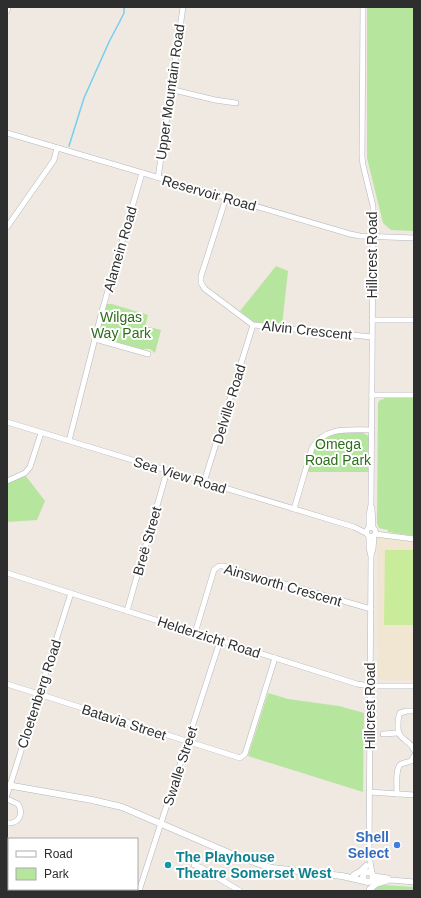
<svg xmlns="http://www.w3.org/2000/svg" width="421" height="898" font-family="Helvetica,sans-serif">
  <rect width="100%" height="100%" fill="#efe9e1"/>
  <!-- education -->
  <path fill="#f0e6d1" d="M377 537 414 543V680H378Z"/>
  <!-- green -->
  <g fill="#b6e59e">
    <path d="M367 7H414V231L391 230 383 223 367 158Z"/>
    <path d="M276 266 288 271 282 325 254 322 240 311Z"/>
    <path d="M107 304H112L148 315 145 326 161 330 155 353 150 349H142L104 339 100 337 99 333Z"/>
    <path d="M384 398H414V536L388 532V530L379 528 377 523 378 403 380 400 384 399Z"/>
    <path d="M338 433H363L367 435 369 438 368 472H307C314 450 313 441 338 433Z"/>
    <path d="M25 475 45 501 37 520 7 522V483Z"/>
    <path d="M268 693 288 699 339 706 364 713 363 792 248 756Z"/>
    <path d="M384 885 414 887V891H373L375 887Z"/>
  </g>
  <!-- pitch -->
  <path fill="#c9ec9a" d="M385 550H414V625H384Z"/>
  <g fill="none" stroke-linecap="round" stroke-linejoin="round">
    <!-- stream -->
    <path stroke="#75cff0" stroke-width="1.5" d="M69 146 84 98 109 42 120 21 124 13V7"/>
    <!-- minor casing -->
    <g stroke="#b4b7c1" stroke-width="6">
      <g id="minor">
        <path d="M363 7 362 157 363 165 373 206V230L371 505 369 515V527"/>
        <path d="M7 11 8 7"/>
        <path d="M170 89 215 100 236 103"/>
        <path d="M7 133 350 234 360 236 414 238"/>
        <path d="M158 178 183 7"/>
        <path d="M226 198 201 276V283L205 289 253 325 372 337"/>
        <path d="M7 227 54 160 57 148"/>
        <path d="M372 320H414"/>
        <path d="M95 339 148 354"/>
        <path d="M372 395H414"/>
        <path d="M7 422 354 527 366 533"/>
        <path d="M69 441 102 311 142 173"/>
        <path d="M7 481 25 473 30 467 41 433"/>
        <path d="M204 482 253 325"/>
        <path d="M372 508 373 527"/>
        <path d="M294 509 312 448C325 426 349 430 372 430"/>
        <circle cx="371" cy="532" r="4.5"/>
        <path d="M375 534 414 539"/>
        <path d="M369 536V548L371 556 369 855 372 874"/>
        <path d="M371 555 373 549 374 536"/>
        <path d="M7 573 357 684 370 686H414"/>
        <path d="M127 611 167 471"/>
        <path d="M195 633 214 570 219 566H223L371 609"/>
        <path d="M7 684 240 758 245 754 275 658"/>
        <path d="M414 711H407L400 713C398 717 398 720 398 725 397 741 409 738 414 750"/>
        <path d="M383 734 398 733"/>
        <path d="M369 792 414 795"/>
        <path d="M397 794C397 787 395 768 401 764 404 763 408 762 411 761L414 756"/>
        <path d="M7 795 71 593"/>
        <path d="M7 799 18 804C24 814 19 824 7 823"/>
        <path d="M7 862 9 863"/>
        <path d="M194 865 200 867 240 891"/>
        <path d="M373 876 388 878"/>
        <path d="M372 881 391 880 414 882"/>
        <path d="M91 889 97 891"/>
        <path d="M139 891 220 641"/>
      </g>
    </g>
    <!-- tertiary casing -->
    <g stroke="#b4b7c1" stroke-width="7">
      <g id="tertiary">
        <path d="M7 785 92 800 122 807 236 856 272 868 342 876 364 881"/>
        <circle cx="368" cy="877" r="5"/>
        <path d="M354 875 361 871 366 866"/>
        <path d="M370 889 376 884 386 881"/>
      </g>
    </g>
    <!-- minor -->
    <use href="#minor" stroke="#fff" stroke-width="5"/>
    <!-- tertiary -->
    <use href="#tertiary" stroke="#fff" stroke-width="6"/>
  </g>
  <!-- markers -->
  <circle fill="#3f7fe0" stroke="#fff" stroke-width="1.5" cx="397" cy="845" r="4"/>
  <circle fill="#0f9aa8" stroke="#fff" stroke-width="1.5" cx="168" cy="865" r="4"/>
  <g text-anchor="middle" stroke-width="4" stroke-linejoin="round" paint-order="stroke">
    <!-- street labels -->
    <g font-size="14" fill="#2e2e2e" stroke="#fff">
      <text transform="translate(170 92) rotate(-82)" y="5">Upper Mountain Road</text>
      <text transform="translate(209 193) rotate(16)" y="5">Reservoir Road</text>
      <text transform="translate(120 249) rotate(-74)" y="5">Alamein Road</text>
      <text transform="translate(372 255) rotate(-90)" y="5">Hillcrest Road</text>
      <text transform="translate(307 330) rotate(6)" y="5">Alvin Crescent</text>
      <text transform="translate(229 404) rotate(-73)" y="5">Delville Road</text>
      <text transform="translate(180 475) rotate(17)" y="5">Sea View Road</text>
      <text transform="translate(147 541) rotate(-74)" y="5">Breë Street</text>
      <text transform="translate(283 585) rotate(16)" y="5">Ainsworth Crescent</text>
      <text transform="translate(209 637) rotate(18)" y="5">Helderzicht Road</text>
      <text transform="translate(39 694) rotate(-72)" y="5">Cloetenberg Road</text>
      <text transform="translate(370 706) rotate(-90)" y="5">Hillcrest Road</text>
      <text transform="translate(124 722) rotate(18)" y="5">Batavia Street</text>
      <text transform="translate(180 766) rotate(-72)" y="5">Swalle Street</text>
    </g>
    <!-- park labels -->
    <g font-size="14" fill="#2c6e1b" stroke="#fff">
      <text x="121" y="322">Wilgas<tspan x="121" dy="16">Way Park</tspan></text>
      <text x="338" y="449">Omega<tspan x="338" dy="16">Road Park</tspan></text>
    </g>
    <!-- shop labels -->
    <g font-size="14" font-weight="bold" fill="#366cbe" stroke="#fff" text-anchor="end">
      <text x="389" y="842">Shell<tspan x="389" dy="16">Select</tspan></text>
    </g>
    <!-- culture labels -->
    <g font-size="14" font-weight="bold" fill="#0d838f" stroke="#fff" text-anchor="start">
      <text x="176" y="862">The Playhouse<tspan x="176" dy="16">Theatre Somerset West</tspan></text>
    </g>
  </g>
  <!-- border -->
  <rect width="421" height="898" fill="none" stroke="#2e2e2e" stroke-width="16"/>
  <!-- legend -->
  <rect x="8" y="838" width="130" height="52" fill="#ffffff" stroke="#ababab"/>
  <rect x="16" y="851" width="20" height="6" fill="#ffffff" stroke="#ababab"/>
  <text x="44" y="858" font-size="12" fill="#2e2e2e">Road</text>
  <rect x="16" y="868" width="20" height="12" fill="#b6e59e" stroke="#ababab"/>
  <text x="44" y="878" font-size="12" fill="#2e2e2e">Park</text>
</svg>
